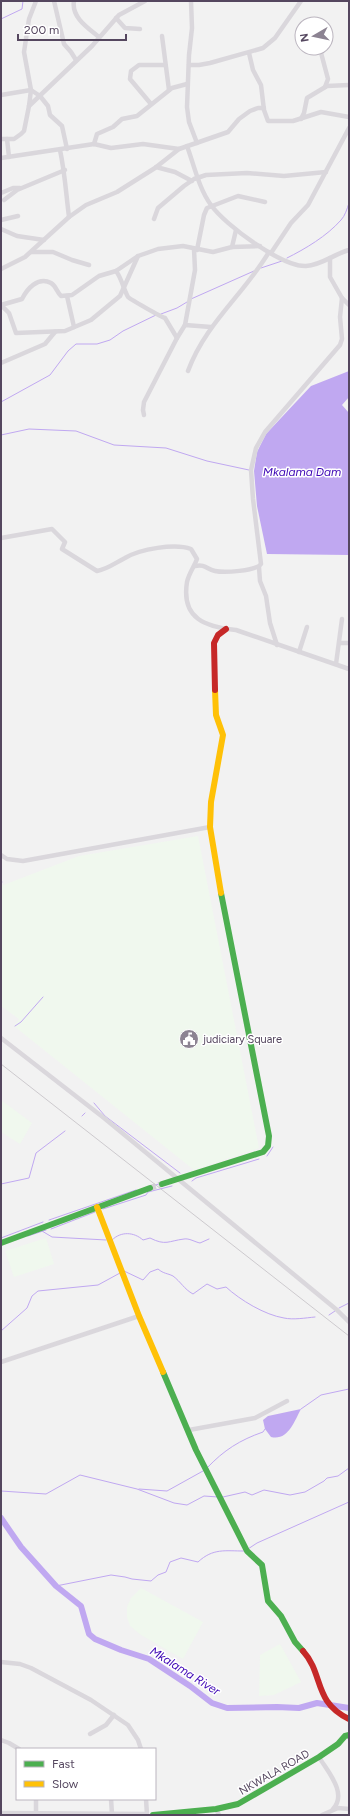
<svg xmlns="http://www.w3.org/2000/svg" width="350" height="1816" font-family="Figtree,sans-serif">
  <rect width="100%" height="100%" fill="#f2f2f2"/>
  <!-- commercial -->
  <g fill="#f0f8ee">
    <path d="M198 836 259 1148 194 1170 14 1026 19 1019 1 1006V886L79 856Z"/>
    <path d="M1 1100 32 1123 20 1144 1 1132Z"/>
    <path d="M46 1238 54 1264 14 1277 5 1251Z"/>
    <path d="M141 1588 203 1622 183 1659 141 1635 130 1626 127 1617V1607L131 1598Z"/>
    <path d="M280 1644 301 1682 274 1695 259 1696 260 1655Z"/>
  </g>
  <!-- water -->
  <g fill="#c0a8f1">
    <path d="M349 371V397L342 405 349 413V555L267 554 257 506 254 471 257 452 266 434 311 386Z"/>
    <path d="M301 1409C294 1422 288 1441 271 1437L265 1429 263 1420 268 1416Z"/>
  </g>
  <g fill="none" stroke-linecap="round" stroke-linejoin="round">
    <!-- stream -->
    <g stroke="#c0a8f1" stroke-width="1">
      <path d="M1 19 22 9 23 1"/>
      <path d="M287 258C305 249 327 236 341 220 345 216 347 209 349 203"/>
      <path d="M261 268 282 261"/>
      <path d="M191 299 254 271"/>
      <path d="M161 314 177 308 187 302"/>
      <path d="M1 402 50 375 68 351 76 344H97L110 340 123 331 156 315"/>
      <path d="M1 435 29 429 76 431 114 445 166 448 207 461 249 470"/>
      <path d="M1 882H2"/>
      <path d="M15 1026 21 1022 43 997"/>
      <path d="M94 1103 105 1116 180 1173"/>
      <path d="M82 1116 85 1113"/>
      <path d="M267 1156 273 1147"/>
      <path d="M192 1181 196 1178 259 1159"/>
      <path d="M1 1184 29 1178 36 1153 65 1131"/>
      <path d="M152 1186 159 1184"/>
      <path d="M103 1209 146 1195 148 1192 172 1186"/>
      <path d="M49 1220 136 1190"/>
      <path d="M51 1229 95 1212"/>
      <path d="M42 1231 52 1237 106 1240"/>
      <path d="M28 1236 46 1230"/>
      <path d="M1 1238 43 1222"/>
      <path d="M112 1240C121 1231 134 1232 143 1240L150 1238C166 1246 168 1241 184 1239 189 1238 195 1242 200 1243L209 1239"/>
      <path d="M124 1271 143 1280 150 1272 158 1269C164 1274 167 1273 173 1276 181 1282 184 1289 193 1294L207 1284 217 1289 226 1287C240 1300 265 1315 284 1318 293 1320 305 1318 315 1317"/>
      <path d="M339 1308 349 1303"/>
      <path d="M329 1315 335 1311"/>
      <path d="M1 1331 27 1308 32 1296 38 1291 98 1285 120 1273"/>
      <path d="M301 1409 321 1395 349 1389"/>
      <path d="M207 1468C224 1450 240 1440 263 1432L265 1429"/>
      <path d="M139 1489 167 1491 203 1471"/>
      <path d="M1 1491 46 1494 80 1475 137 1489 174 1503 187 1505 204 1496 218 1497"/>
      <path d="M223 1497 245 1492 252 1495 264 1490 290 1495 305 1492 324 1481 327 1478 338 1476 349 1468"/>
      <path d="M248 1549 257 1543 349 1502"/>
      <path d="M56 1586 111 1575 125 1577 132 1579 151 1581 158 1575 166 1572 170 1562 181 1558 198 1562C213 1548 225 1551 244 1551"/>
    </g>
    <!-- river -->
    <path stroke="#c0a8f1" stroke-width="6" d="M1 1518 21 1547 56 1586 81 1606 89 1634 95 1639 121 1650 149 1659 190 1686 212 1703 227 1708 277 1707 299 1708 317 1703 349 1708"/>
    <!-- secondary-tunnel -->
    <path stroke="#d3d0d5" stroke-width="6" stroke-dasharray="6 3" stroke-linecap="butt" d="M150 1188 162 1184"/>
    <!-- street -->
    <g stroke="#dad7dc" stroke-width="4.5">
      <path d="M54 1 64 44 71 52 76 60"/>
      <path d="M74 1C71 17 88 28 99 37"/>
      <path d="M191 1 192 28 189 55 187 107 189 122 197 143"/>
      <path d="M116 18 125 28 140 29"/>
      <path d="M162 36 169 90"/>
      <path d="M320 49 328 79 325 87"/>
      <path d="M249 53 253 70 261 85 264 110 268 121H293L321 112 349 117"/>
      <path d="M189 65H199L210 63 263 48 275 38 301 1"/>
      <path d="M1 95 31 90 40 96 48 106 50 115 62 126 67 149"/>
      <path d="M151 104 130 79 131 71 139 65H165"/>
      <path d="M29 106 31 90 24 52 29 19 36 1"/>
      <path d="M301 119 304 113 307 98 327 86 349 85"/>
      <path d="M1 139H14L21 134 24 131 29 106 92 46 119 15 145 1"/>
      <path d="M7 139 9 157"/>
      <path d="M94 144 97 134 113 127 122 119 137 116 172 88 187 84"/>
      <path d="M187 146C194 165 199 189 211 205 225 225 282 267 306 266 322 265 334 254 349 250"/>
      <path d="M60 150C65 173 66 194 69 217"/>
      <path d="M1 158 94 144 111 148 143 144 179 149"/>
      <path d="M156 167 175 172 192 181"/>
      <path d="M1 193 13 188H20"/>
      <path d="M4 200 17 190 65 170"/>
      <path d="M154 219 158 208 184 186 194 179 206 175 247 173 284 176 326 172"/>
      <path d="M1 220 18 216"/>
      <path d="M1 229 17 236 44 240"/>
      <path d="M232 247 236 230"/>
      <path d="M197 250 204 215 207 208 238 196 265 202"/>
      <path d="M31 252H53L72 260 89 265"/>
      <path d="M271 253 291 223 308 205 349 128"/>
      <path d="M1 269 25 257 69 217 86 205 117 192 155 168 179 149 228 132 239 119 250 111 258 108H264"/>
      <path d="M116 271C122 279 123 288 128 297 130 299 161 317 165 318L177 338 185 325 211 327"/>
      <path d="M67 296 74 327"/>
      <path d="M342 298 349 305"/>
      <path d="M1 305 22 299C27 289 38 276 51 283 56 286 57 292 61 296L72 295 99 276 116 271 138 256 158 249 183 246 213 252 232 247 260 246"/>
      <path d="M1 305 9 313 16 333 65 331 91 320 120 296 138 256"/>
      <path d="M185 325 195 270 194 249"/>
      <path d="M1 363 45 344 55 332"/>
      <path d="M188 371C205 324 244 294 269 252"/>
      <path d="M144 415 143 410 144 402 177 338"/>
      <path d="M1 538 52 529 65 542 62 549 97 571C108 569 115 563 125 558 140 549 175 543 191 549L197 559C194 567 189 573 187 582 181 619 206 627 236 630L349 669"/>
      <path d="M195 566C206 564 206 569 215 571 224 573 256 571 261 564L253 499 251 470 256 448 265 432 340 345 342 339 340 317 342 298 330 277V258"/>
      <path d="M259 567 260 581 266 596 270 623 277 645"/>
      <path d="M340 643H349"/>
      <path d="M299 652 307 627"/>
      <path d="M336 664 342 619"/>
      <path d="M1 855 7 859 23 861 210 827"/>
      <path d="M1 1038 104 1118 337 1310 349 1322"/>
      <path d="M1 1362 139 1316"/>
      <path d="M189 1430 255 1418 287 1401"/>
      <path d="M1 1662 20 1664 31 1668 91 1700 128 1725 138 1740 141 1749"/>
      <path d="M90 1734 106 1725 114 1715"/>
      <path d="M1 1740 9 1743 19 1749"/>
      <path d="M319 1757C327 1771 348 1793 333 1809"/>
      <path d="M36 1799V1813"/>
      <path d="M111 1799 112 1814"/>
      <path d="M146 1799 147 1815"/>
      <path d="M216 1809 219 1815"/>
      <path d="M1 1813 147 1814"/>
      <path d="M322 1815 338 1808 349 1809"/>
    </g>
    <!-- fast -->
    <g stroke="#4caf50" stroke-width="6">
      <path d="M162 1184 263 1152 268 1146 269 1136 221 893"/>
      <path d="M1 1243 150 1188"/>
      <path d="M163 1372 196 1450 247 1551 262 1565 268 1601 281 1616 295 1642 303 1651"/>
      <path d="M153 1815 216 1809 238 1804 319 1757 338 1744 345 1736 349 1735"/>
    </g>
    <!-- slow -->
    <g stroke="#ffc107" stroke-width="6">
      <path d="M215 690 216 715 223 735 211 802 210 827 221 893"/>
      <path d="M97 1207 139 1316 163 1372"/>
    </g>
    <!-- jam -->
    <g stroke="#c62828" stroke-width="6">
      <path d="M215 690 214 643 218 635 226 629"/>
      <path d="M303 1651C324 1674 313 1702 349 1719"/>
    </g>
    <!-- rail -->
    <path stroke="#cdcace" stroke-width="1" d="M1 1064 349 1336"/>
  </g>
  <!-- icons -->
  <defs>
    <g id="civic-disc" transform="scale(1)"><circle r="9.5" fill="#8c8392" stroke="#fff"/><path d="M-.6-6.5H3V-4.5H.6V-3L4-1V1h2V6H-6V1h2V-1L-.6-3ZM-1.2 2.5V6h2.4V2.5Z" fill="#fff"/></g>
  </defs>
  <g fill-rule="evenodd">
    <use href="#civic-disc" x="189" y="1039"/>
  </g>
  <g text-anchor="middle" stroke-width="3" stroke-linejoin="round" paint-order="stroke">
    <!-- poi labels -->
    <g font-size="11" fill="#55475f" stroke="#fff" text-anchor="start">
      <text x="203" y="1043">judiciary Square</text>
    </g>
    <!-- street labels -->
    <g font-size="11" fill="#55475f" stroke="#fff">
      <text transform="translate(274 1772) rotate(-30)" y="4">NKWALA ROAD</text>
    </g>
    <!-- water labels -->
    <g font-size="12" font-style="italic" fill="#3d05b5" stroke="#fff">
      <text x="302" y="476">Mkalama Dam</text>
      <text transform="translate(185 1671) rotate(32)" y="4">Mkalama River</text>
    </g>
  </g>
  <!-- border -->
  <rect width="350" height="1816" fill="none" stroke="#55475f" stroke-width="4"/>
  <!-- legend -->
  <rect x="16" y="1748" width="140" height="52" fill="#ffffff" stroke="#bbb5bf"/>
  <rect x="24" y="1761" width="20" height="6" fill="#4caf50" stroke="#bbb5bf"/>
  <text x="52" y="1768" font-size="12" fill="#55475f">Fast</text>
  <rect x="24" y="1781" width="20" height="6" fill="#ffc107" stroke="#bbb5bf"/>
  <text x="52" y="1788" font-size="12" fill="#55475f">Slow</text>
  <!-- north arrow -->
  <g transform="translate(314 36) rotate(261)"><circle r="19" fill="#ffffff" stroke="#bbb5bf"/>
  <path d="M0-3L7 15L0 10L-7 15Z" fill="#8c8392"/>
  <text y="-6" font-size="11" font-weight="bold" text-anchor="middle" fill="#55475f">N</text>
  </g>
  <!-- scale -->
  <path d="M18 34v6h108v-6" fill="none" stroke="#55475f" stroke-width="2"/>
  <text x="24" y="34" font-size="12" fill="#55475f" stroke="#ffffff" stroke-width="3" paint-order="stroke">200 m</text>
</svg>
